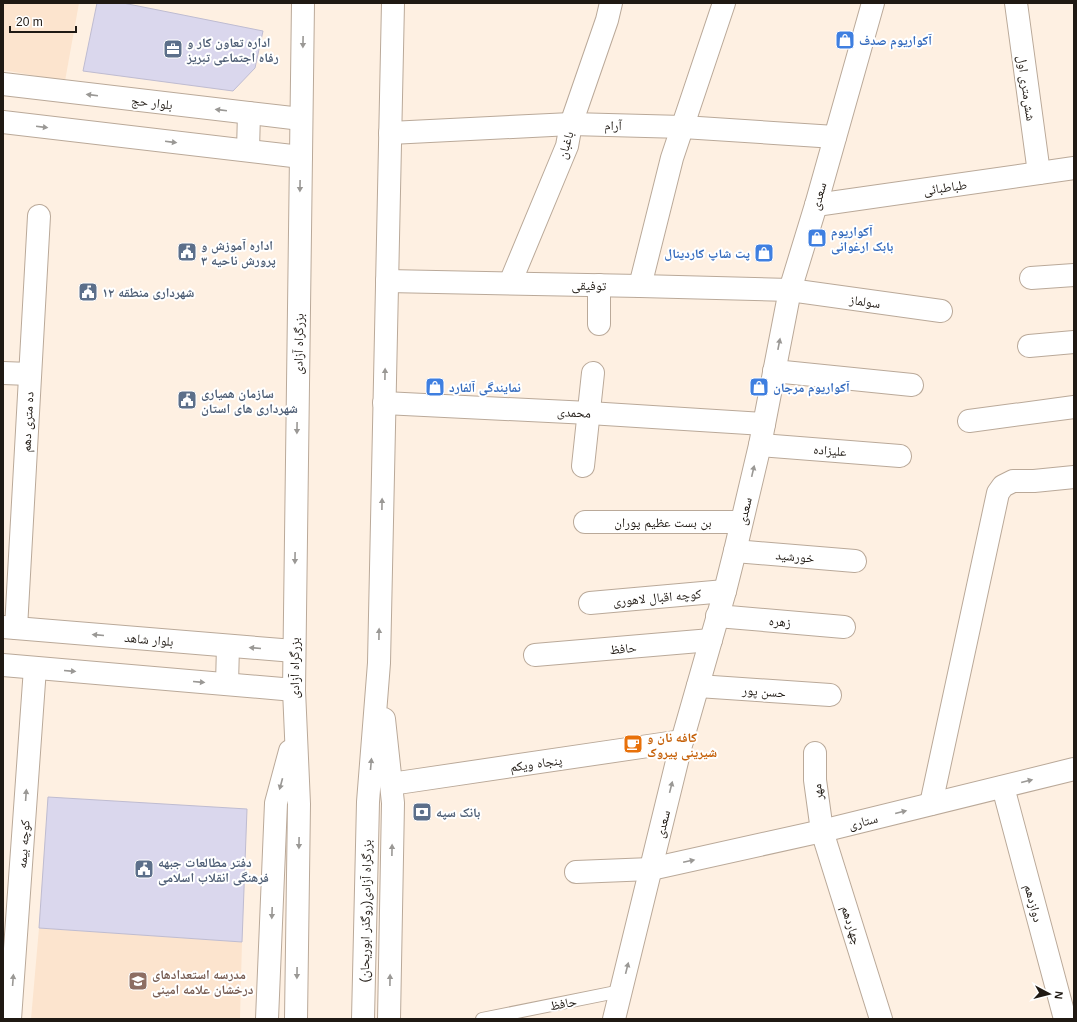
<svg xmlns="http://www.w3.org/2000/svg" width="1077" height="1022" font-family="Arial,'Noto Naskh Arabic',sans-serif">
  <rect width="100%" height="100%" fill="#fef0e2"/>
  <!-- built -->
  <g fill="#fce4ce">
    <path d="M3 3H79L65 81 3 70Z"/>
    <path d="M39 928 242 942 240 1019H31Z"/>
  </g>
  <!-- building -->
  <g fill="#dad7ed" stroke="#bfbcd1">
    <path d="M97 3H123L263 31 255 68 233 91 83 71Z"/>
    <path d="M48 797 247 809 242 942 39 928Z"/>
  </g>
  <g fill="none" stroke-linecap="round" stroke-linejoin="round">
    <!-- service casing -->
    <g stroke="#baa999" stroke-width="14">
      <path id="service" d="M482 1019 621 991"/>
    </g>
    <!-- minor casing -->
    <g stroke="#baa999" stroke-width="24">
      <g id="minor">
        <path d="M1016 3 1039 173"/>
        <path d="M390 133 571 124 683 127 835 137"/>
        <path d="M1031 278 1074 275"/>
        <path d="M387 281 640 286 790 290 941 311"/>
        <path d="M510 283 567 146 571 124 607 20 611 3"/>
        <path d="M599 285V324"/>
        <path d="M640 286 672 158 724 3"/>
        <path d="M1029 346 1074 342"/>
        <path d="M774 371 912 385"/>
        <path d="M3 373 30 374"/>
        <path d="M384 403 589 413 764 424"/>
        <path d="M969 421 1074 407"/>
        <path d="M760 445 900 456"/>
        <path d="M583 466 593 373"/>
        <path d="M585 522H741"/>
        <path d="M735 551 855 561"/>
        <path d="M590 603 725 591"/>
        <path d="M717 616 844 627"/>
        <path d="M16 628 39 216"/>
        <path d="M535 655 711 640"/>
        <path d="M698 686 830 695"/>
        <path d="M815 753V780L822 831 881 1019"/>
        <path d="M391 784 682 741"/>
        <path d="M1003 787 1065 1019"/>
        <path d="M931 804 998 493 1003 486 1013 481H1034L1074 477"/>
        <path d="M576 872 651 869"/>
        <path d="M10 1019 35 668"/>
      </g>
    </g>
    <!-- tertiary casing -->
    <g stroke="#baa999" stroke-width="24">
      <g id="tertiary">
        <path d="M816 205 1074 168"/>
        <path d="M651 869 822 831 1074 769"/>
      </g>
    </g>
    <!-- secondary casing -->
    <g stroke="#baa999" stroke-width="24">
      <g id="secondary">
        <path d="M3 84 301 119"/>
        <path d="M3 122 301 157"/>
        <path d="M248 150 249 113"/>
        <path d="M3 627 294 651"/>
        <path d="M3 665 294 690"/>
        <path d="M227 684 228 646"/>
        <path d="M614 1019 682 741 725 591 735 551 760 445 790 290 816 205 873 3"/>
      </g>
    </g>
    <!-- trunk casing -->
    <g stroke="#baa999" stroke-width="24">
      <g id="trunk">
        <path d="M384 719 393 803 389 1019"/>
        <path d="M267 1019 276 803 290 751"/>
        <path d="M296 1019 299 804 294 690 303 3"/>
        <path d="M363 1019 368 802 379 663 393 3"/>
      </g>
    </g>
    <!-- service -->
    <use href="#service" stroke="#fff" stroke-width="12"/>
    <!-- minor -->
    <use href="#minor" stroke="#fff" stroke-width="22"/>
    <!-- tertiary -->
    <use href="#tertiary" stroke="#fff" stroke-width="22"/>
    <!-- secondary -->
    <use href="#secondary" stroke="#fff" stroke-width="22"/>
    <!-- trunk -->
    <use href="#trunk" stroke="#fff" stroke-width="22"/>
  </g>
  <!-- one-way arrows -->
  <defs><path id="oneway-solid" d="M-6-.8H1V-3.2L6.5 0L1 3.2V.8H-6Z"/></defs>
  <g fill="#9a9895">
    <use href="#oneway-solid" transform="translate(303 42) rotate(91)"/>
    <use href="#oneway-solid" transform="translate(92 95) rotate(-173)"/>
    <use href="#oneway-solid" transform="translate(221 110) rotate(-173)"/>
    <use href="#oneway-solid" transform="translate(42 127) rotate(7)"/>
    <use href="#oneway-solid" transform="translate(171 142) rotate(7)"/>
    <use href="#oneway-solid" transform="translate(300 186) rotate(91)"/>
    <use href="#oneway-solid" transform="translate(779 344) rotate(-79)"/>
    <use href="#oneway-solid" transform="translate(385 374) rotate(-89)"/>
    <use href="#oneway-solid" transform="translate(297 428) rotate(91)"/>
    <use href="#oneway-solid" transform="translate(753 471) rotate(-77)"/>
    <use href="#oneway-solid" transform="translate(382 504) rotate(-89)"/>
    <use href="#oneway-solid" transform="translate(295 558) rotate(91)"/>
    <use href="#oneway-solid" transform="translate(379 634) rotate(-89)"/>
    <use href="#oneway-solid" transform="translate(98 635) rotate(-175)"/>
    <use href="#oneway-solid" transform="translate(255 648) rotate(-175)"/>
    <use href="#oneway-solid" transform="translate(70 671) rotate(5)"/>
    <use href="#oneway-solid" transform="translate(199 682) rotate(5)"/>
    <use href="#oneway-solid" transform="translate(371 764) rotate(-85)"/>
    <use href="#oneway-solid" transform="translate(1027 781) rotate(-14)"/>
    <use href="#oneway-solid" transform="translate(281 784) rotate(105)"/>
    <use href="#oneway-solid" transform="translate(671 787) rotate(-76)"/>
    <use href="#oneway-solid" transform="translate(26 795) rotate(-86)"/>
    <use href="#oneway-solid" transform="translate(901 812) rotate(-14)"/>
    <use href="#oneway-solid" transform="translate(299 843) rotate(91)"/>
    <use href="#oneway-solid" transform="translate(392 850) rotate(-89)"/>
    <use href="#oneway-solid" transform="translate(689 861) rotate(-12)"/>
    <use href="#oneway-solid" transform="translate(272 913) rotate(92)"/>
    <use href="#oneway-solid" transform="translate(627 968) rotate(-76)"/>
    <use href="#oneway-solid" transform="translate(297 973) rotate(91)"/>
    <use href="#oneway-solid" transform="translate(13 980) rotate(-86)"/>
    <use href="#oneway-solid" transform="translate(390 980) rotate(-89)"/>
  </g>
  <!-- icons -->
  <defs>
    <g id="shop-square" transform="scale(1)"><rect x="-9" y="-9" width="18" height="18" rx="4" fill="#3f7fe0" stroke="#fff"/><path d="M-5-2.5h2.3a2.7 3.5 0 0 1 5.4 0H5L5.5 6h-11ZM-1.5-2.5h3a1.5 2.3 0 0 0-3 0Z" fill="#fff"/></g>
    <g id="office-square" transform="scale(1)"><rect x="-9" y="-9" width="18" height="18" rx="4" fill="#5c6f8a" stroke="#fff"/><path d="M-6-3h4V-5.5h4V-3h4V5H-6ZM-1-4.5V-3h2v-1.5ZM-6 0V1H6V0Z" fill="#fff"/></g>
    <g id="civic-square" transform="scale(1)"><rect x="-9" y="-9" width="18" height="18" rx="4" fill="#5c6f8a" stroke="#fff"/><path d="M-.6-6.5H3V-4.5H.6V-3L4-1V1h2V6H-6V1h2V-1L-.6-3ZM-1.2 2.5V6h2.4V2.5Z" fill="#fff"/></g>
    <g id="cafe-square" transform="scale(1)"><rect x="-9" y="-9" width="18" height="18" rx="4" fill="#e8710a" stroke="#fff"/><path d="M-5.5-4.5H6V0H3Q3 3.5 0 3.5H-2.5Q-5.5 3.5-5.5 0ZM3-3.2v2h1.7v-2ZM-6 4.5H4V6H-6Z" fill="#fff"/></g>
    <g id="bank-square" transform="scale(1)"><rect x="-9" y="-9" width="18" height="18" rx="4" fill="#5c6f8a" stroke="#fff"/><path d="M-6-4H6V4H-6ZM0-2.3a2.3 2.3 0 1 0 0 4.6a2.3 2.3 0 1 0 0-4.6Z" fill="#fff"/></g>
    <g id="school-square" transform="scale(1)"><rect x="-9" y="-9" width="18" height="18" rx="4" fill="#8d6e63" stroke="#fff"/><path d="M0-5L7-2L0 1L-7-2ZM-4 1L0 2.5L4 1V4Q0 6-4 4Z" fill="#fff"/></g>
  </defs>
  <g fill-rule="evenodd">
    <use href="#shop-square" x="845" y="40"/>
    <use href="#office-square" x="173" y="49"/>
    <use href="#shop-square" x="817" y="238"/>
    <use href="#civic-square" x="187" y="252"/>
    <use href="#shop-square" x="764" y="253"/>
    <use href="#civic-square" x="88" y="292"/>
    <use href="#shop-square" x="435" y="387"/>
    <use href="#shop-square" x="759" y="387"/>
    <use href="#civic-square" x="187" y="400"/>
    <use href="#cafe-square" x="633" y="744"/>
    <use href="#bank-square" x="422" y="812"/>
    <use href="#civic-square" x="144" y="869"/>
    <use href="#school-square" x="138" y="981"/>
  </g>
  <g text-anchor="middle" stroke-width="4" stroke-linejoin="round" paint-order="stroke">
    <!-- shop labels -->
    <g font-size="13" font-weight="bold" fill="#366cbe" stroke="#fff" text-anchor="start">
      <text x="859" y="45">آکواریوم صدف</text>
      <text x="831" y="236">آکواریوم<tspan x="831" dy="15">بابک ارغوانی</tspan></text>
      <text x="750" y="258" text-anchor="end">پت شاپ کاردینال</text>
      <text x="449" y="392">نمایندگی آلفارد</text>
      <text x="773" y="392">آکواریوم مرجان</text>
    </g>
    <!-- service labels -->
    <g font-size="13" font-weight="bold" fill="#4e5e75" stroke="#fff" text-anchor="start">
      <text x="187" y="47">اداره تعاون کار و<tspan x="187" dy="15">رفاه اجتماعی تبریز</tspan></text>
      <text x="201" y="250">اداره آموزش و<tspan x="201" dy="15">پرورش ناحیه ۳</tspan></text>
      <text x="102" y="297">شهرداری منطقه ۱۲</text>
      <text x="201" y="398">سازمان همیاری<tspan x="201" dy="15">شهرداری های استان</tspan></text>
      <text x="436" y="817">بانک سپه</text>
      <text x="158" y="867">دفتر مطالعات جبهه<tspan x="158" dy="15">فرهنگی انقلاب اسلامی</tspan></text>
    </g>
    <!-- street labels -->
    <g font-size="13" fill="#1f1913" stroke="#fff">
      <text transform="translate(1027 88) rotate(82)" y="5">شش‌متری اول</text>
      <text transform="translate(152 102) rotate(7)" y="5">بلوار حج</text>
      <text transform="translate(613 125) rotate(1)" y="5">آرام</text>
      <text transform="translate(565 145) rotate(-74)" y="5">باغبان</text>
      <text transform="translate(945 187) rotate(-8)" y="5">طباطبائی</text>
      <text transform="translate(818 196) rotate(-74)" y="5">سعدی</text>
      <text transform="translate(589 285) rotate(1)" y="5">توفیقی</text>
      <text transform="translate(865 301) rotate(8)" y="5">سولماز</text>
      <text transform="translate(298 344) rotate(-89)" y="5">بزرگراه آزادی</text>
      <text transform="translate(574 412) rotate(3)" y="5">محمدی</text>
      <text transform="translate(27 422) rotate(-87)" y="5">ده متری دهم</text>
      <text transform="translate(830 450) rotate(5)" y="5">علیزاده</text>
      <text transform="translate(744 511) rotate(-77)" y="5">سعدی</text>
      <text x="663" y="527">بن بست عظیم پوران</text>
      <text transform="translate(795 556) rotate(5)" y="5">خورشید</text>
      <text transform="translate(657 597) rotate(-5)" y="5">کوچه اقبال لاهوری</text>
      <text transform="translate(780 621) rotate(5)" y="5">زهره</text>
      <text transform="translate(149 639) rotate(5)" y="5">بلوار شاهد</text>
      <text transform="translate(623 648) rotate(-5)" y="5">حافظ</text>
      <text transform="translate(294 668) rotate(-90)" y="5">بزرگراه آزادی</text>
      <text transform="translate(764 691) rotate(4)" y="5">حسن پور</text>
      <text transform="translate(536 763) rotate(-8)" y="5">پنجاه ویکم</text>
      <text transform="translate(817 792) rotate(-97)" y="5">مهر</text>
      <text transform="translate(863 821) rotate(-14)" y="5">ستاری</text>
      <text transform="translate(662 824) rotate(-76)" y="5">سعدی</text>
      <text transform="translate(23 844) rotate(-86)" y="5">کوچه بیمه</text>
      <text transform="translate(1034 903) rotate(75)" y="5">دوازدهم</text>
      <text transform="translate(365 911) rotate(-89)" y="5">بزرگراه آزادی(روگذر ابوریحان)</text>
      <text transform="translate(852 925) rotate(73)" y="5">چهاردهم</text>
      <text transform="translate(563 1003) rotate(-11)" y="5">حافظ</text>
    </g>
    <!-- food labels -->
    <g font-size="13" font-weight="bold" fill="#c56008" stroke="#fff" text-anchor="start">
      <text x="647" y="742">کافه نان و<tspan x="647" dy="15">شیرینی پیروک</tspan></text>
    </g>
    <!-- education labels -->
    <g font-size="13" font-weight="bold" fill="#785e54" stroke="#fff" text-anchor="start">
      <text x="152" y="979">مدرسه استعدادهای<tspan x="152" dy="15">درخشان علامه امینی</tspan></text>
    </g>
  </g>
  <!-- border -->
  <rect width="1077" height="1022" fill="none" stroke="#1f1913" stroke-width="8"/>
  <!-- north arrow -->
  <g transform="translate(1049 994) rotate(97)" stroke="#ffffff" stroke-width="3" paint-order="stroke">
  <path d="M0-3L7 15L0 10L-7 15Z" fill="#1f1913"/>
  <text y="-6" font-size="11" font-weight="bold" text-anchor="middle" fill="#1f1913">N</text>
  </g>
  <!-- scale -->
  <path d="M10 26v6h66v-6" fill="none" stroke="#1f1913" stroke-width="2"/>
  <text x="16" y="26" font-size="12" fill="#1f1913" stroke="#ffffff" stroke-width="3" paint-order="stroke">20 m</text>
</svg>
